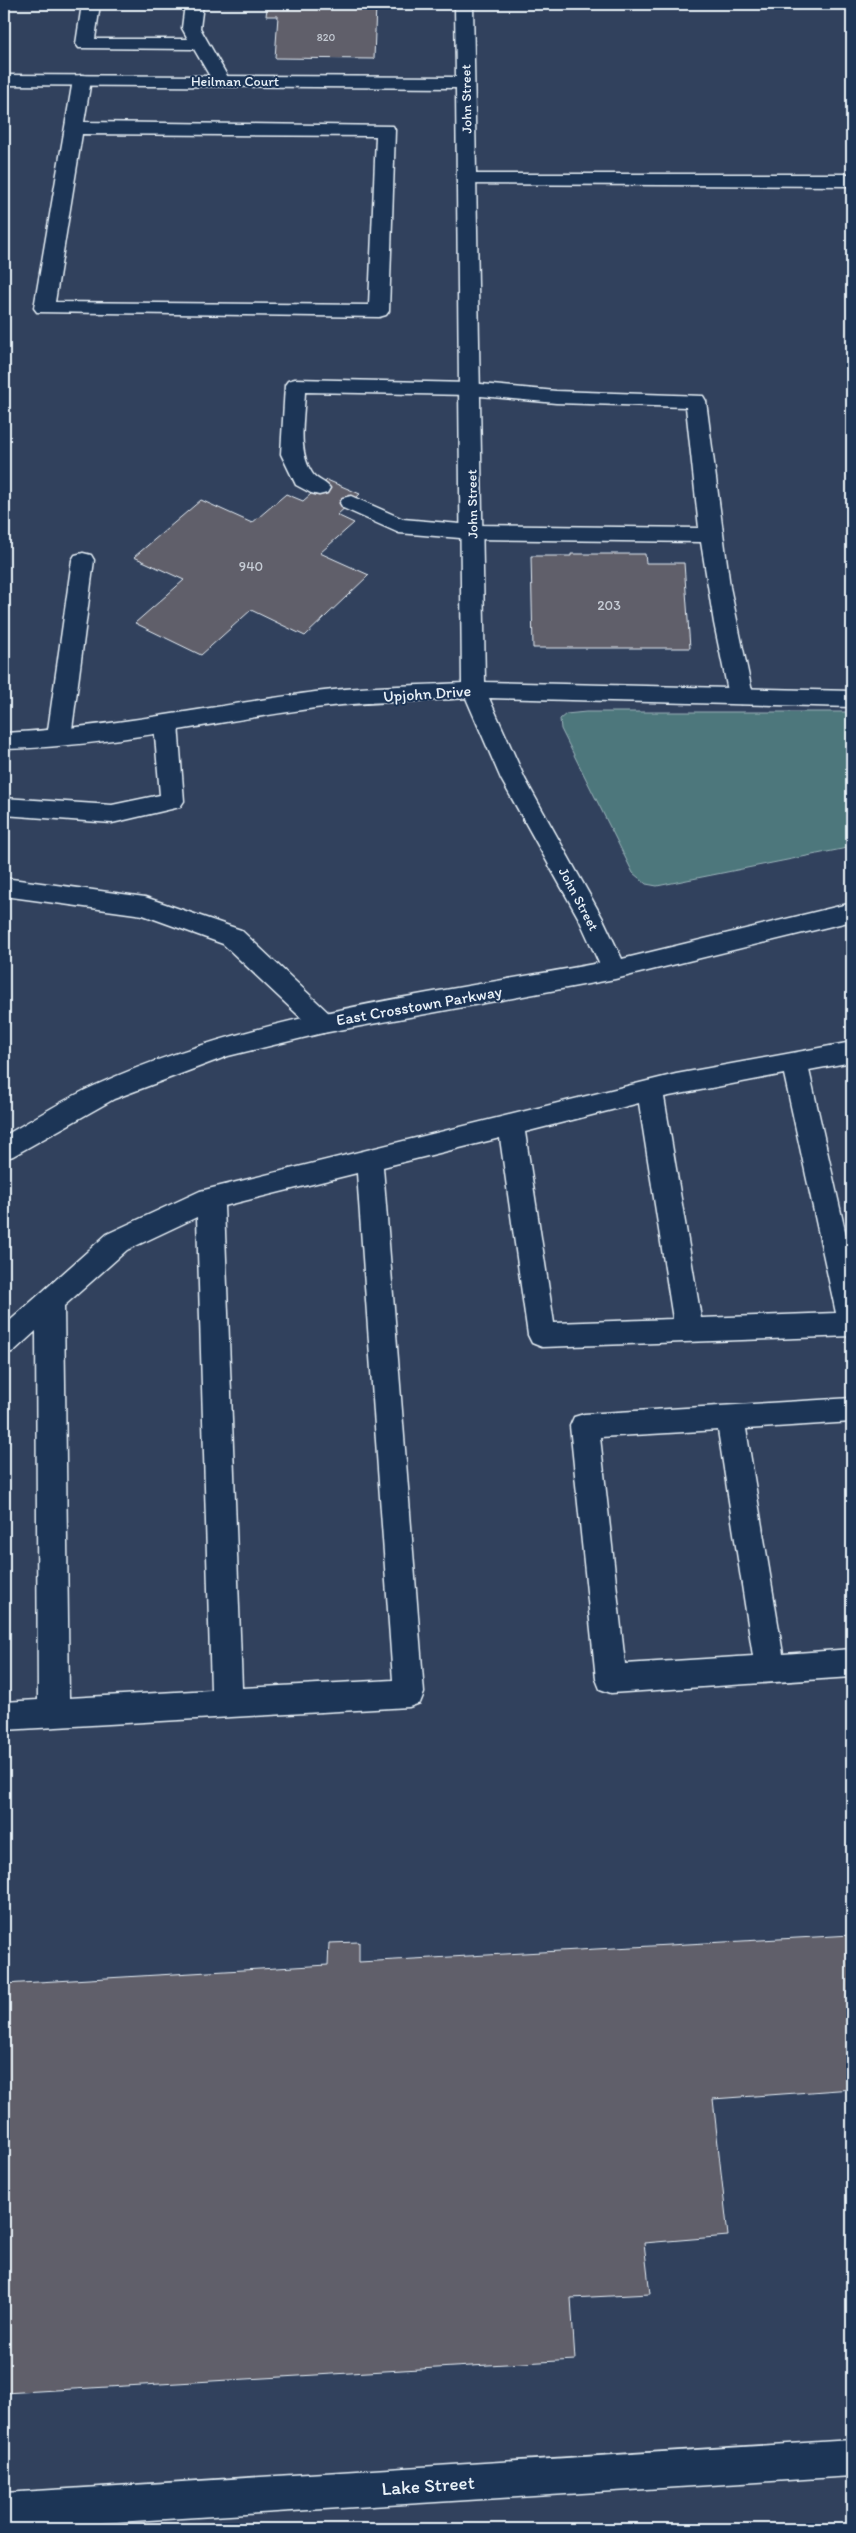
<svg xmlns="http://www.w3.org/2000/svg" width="856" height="2533" font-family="Itim,sans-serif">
  <rect width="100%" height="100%" fill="#31415d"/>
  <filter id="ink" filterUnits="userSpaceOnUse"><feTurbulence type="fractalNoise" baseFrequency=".02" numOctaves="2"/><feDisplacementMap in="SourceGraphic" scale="10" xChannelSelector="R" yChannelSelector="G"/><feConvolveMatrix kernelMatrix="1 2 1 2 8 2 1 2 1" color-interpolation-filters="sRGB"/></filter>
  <g filter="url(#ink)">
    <!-- green -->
    <path fill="#4e777b" stroke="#9bb4ba" d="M586 712H852V847L657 886 646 884 633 873 561 729 560 719 566 714Z"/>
    <!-- building -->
    <g fill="#605e6b" stroke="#e8f1f8">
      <path d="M280 4H376L374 59 275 58 278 16H266L267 8H279Z"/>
      <path d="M327 480 360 494 337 515 354 523 320 553 369 575 305 636 251 610 201 655 135 623 184 580 134 557 201 500 252 523 286 494 303 501Z"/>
      <path d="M571 554H645L646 563H684L690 648H533L531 556H571Z"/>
      <path d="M852 1935V2089L713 2099 728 2236 644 2243 650 2294 571 2298 575 2360 4 2393V1984L328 1965 329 1943 359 1942V1962Z"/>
    </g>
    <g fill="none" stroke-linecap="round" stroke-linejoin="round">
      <!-- lane casing -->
      <g stroke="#e8f1f8" stroke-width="3">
        <g id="lane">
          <path d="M82 4H100L95 39H188L182 28 185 4H203L200 28 230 81 227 85H215L194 49 79 48 76 44Z"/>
          <path d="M82 75 88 76 91 80 84 122 393 126 395 130 389 311 386 315 379 317 37 312 34 308 73 80 76 76ZM82 134 376 136 369 305 55 302Z"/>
          <path d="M467 174H852V186L460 184 457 180 460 176Z"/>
          <path d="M295 379 470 383 556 391 703 396 706 401 730 587 753 696 749 702 741 704 733 702 729 696 714 623 701 542 472 539 399 533 343 508 340 503 343 498 351 496 403 519 472 525 699 528 686 407 556 403 470 395 305 392C304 419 297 450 312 473 316 480 325 481 330 488L327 493 319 495 311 493 296 485 281 454 285 385 288 381Z"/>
          <path d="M83 553 91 555 94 560 71 737 67 743 59 745 51 743 47 737 72 560 75 555Z"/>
          <path d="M166 716 174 718 178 724 184 801 180 807 112 823 4 815V798L112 805 160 795 154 724 158 718Z"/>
          <path d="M4 878 145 897 241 930 332 1016 336 1023 332 1030 323 1033 314 1030 223 944 143 915 4 896Z"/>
          <path d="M852 1042V1062L809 1070 852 1262V1336L542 1347 532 1343 528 1335 500 1138 383 1167 424 1693 420 1703 409 1707 4 1730V1702L38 1700 36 1331 14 1351 4 1355V1326L107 1234 200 1191 676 1074ZM784 1074 836 1313 701 1318 664 1097ZM639 1103 673 1319 554 1323 525 1132ZM357 1173 393 1680 242 1688 224 1206ZM197 1217 211 1690 69 1698 64 1306 127 1250Z"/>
          <path d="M852 1398V1422L746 1429 783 1654 852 1649V1677L611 1693 600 1689 596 1679 570 1426 574 1417 584 1414ZM718 1430 753 1656 625 1664 600 1437Z"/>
        </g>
      </g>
      <!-- street casing -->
      <g stroke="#e8f1f8" stroke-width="3">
        <g id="street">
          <path d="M455 4H473L485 682 852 691V707L489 698 525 779 603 919 622 959 852 903V921L615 979 323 1033 228 1056 114 1099 13 1156 4 1159V1136C34 1119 64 1099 96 1085 253 1014 432 994 599 963L579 919 501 779 466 698C416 702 365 701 315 708 212 722 108 747 4 749V733C109 728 211 706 315 692 364 686 414 686 462 683L456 88 4 85V75L456 77Z"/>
          <path d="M852 2440V2476L4 2529V2493Z"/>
        </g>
      </g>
      <!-- lane -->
      <use href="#lane" fill="#1d3557" fill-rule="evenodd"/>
      <!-- street -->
      <use href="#street" fill="#1d3557" fill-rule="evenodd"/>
    </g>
  </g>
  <g text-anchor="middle" stroke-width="4" stroke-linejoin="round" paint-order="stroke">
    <!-- far-number labels -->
    <g font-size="11" fill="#c6ccd5">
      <text x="326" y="41">820</text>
    </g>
    <!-- far-street labels -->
    <g font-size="14" fill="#e8f1f8" stroke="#1d3557">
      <text x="235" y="86">Heilman Court</text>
      <text transform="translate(466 99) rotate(-91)" y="5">John Street</text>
      <text transform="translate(472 504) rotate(-91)" y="5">John Street</text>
      <text transform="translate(579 899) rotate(62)" y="5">John Street</text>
    </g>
    <!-- number labels -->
    <g font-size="14" fill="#c6ccd5">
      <text x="251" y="571">940</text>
      <text x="609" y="610">203</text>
    </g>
    <!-- street labels -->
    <g font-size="16" fill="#e8f1f8" stroke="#1d3557">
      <text transform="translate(427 693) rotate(-4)" y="6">Upjohn Drive</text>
      <text transform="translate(419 1005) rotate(-10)" y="6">East Crosstown Parkway</text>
    </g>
    <!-- near-street labels -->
    <g font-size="19" fill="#e8f1f8" stroke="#1d3557">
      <text transform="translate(428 2485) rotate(-4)" y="7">Lake Street</text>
    </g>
  </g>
  <!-- margin -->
  <rect width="856" height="2533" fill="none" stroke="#1d3557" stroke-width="20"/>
  <rect x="10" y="10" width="836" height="2513" fill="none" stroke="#e8f1f8" stroke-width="2" filter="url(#ink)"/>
</svg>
